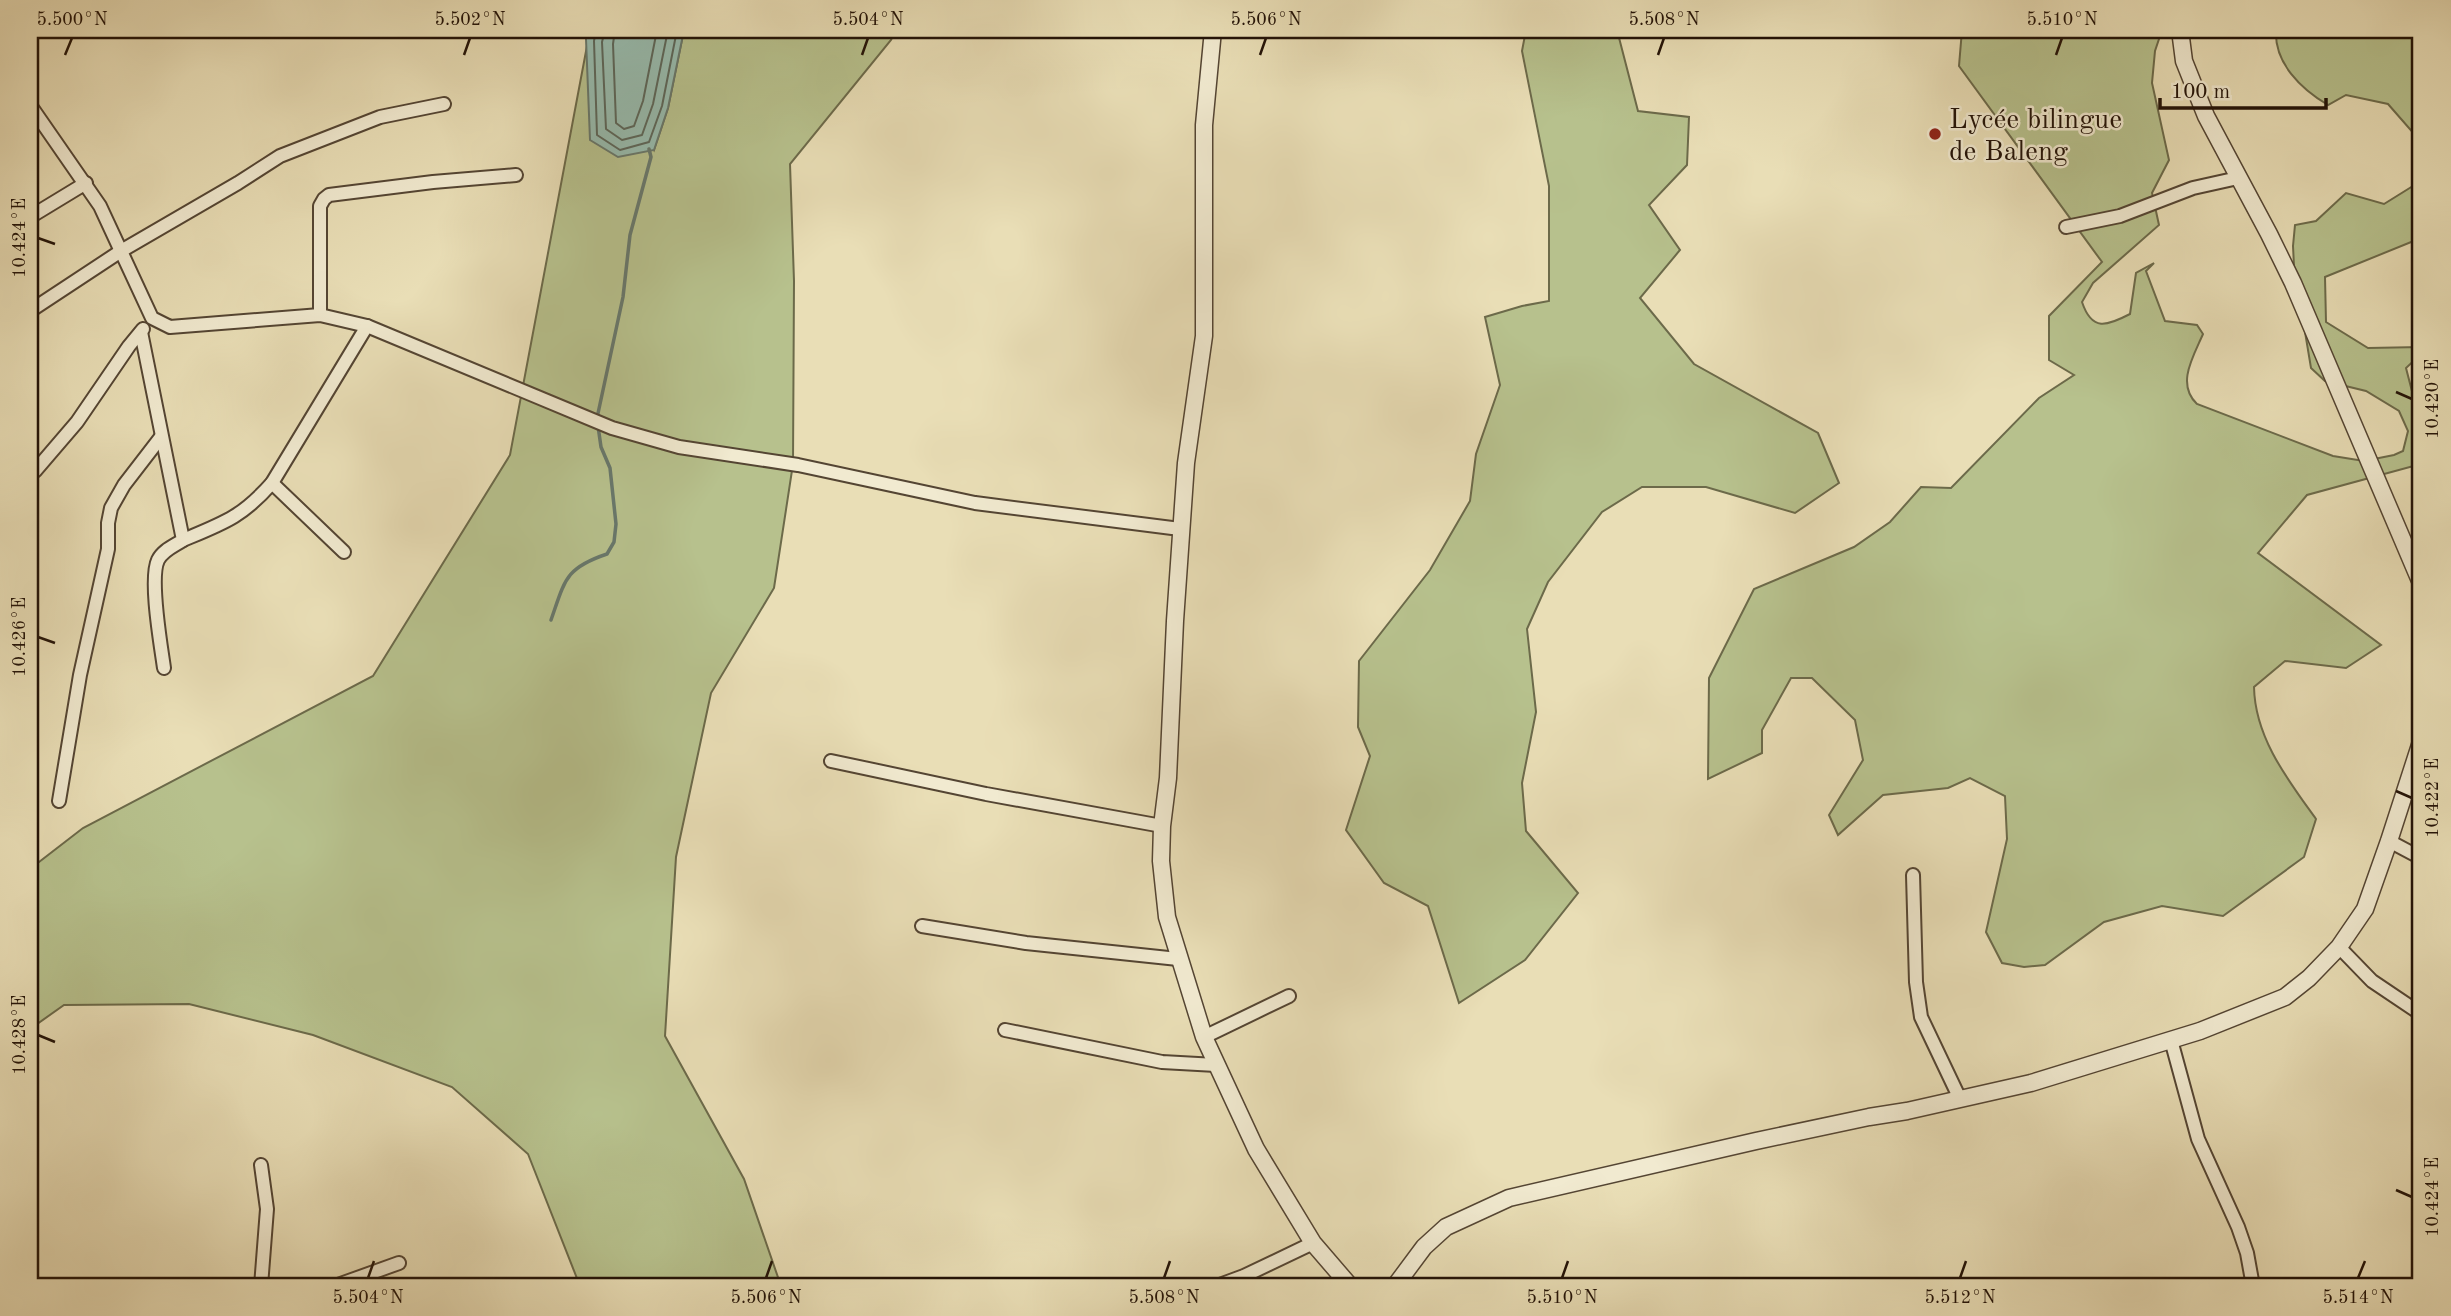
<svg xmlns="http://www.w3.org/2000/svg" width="2451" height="1316" font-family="'Old Standard TT',serif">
  <rect width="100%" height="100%" fill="#e9deb6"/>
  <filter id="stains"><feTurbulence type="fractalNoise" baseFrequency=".00286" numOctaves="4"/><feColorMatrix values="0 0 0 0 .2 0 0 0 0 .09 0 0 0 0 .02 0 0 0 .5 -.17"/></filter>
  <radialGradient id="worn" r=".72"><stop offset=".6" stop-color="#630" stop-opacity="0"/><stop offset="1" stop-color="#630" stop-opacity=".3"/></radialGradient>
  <!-- green -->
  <g fill="#b7c18d" stroke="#6c6a4a" stroke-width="2">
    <path d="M590 30 654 150 668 108 684 30H896L891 40 790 164 794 281 793 464 774 588 711 693 676 857 665 1036 744 1179 781 1286H580L528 1154 452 1087 313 1035 189 1004 64 1005 30 1029V869L83 828 373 676 510 455Z"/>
    <path d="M1526 30H1617L1638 111 1689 117 1687 165 1649 205 1680 250 1640 298 1694 364 1818 433 1839 483 1795 513 1706 487H1642L1602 512 1548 582 1527 629 1536 712 1522 783 1526 831 1578 893 1525 960 1459 1003 1428 906 1384 883 1346 830 1370 756 1358 727 1359 661 1430 570 1470 501 1476 454 1500 385 1485 317 1522 306 1549 301V186L1522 51Z"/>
    <path d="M1962 30H2162L2155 51 2152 83 2169 160 2152 193 2159 225 2093 283 2082 302C2092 332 2107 326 2130 314L2136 273 2154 263 2146 271 2165 321 2197 325 2203 334C2193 357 2176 384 2197 404L2333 456 2364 461 2394 455 2403 451 2408 431 2399 411 2366 391 2325 381 2311 368 2294 266 2293 246 2295 225 2316 221 2346 193 2384 204 2421 181V238L2325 277 2326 322 2368 348 2421 347V354L2406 368 2421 426V464L2307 495 2258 553 2381 645 2346 668 2285 661 2254 687C2255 738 2288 780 2316 819L2304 857 2223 916 2162 906 2104 922 2045 965 2024 967 2002 963 1986 932 2007 839 2005 796 1970 778 1948 788 1883 795 1838 835 1829 815 1863 760 1855 720 1812 678H1791L1762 730V753L1708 779 1709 678 1754 589 1854 547 1890 522 1921 487 1951 488 2039 398 2074 375 2049 360V316L2102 262 1959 66Z"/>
    <path d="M2276 30H2421V149L2416 136 2388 104 2346 95 2328 105C2301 89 2274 63 2276 30Z"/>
  </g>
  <!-- water -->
  <path fill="#97bcaf" stroke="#68786c" stroke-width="2" d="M590 30H684L668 108 654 150 618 157 590 140 586 39Z"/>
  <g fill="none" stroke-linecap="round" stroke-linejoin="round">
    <!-- shore -->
    <g stroke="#5c675b" stroke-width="2">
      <path d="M596 30 594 41 597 135 620 150 649 142 662 106 677 30"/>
      <path d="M605 30 602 42 606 129 622 140 642 135 653 104 668 30"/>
      <path d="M615 30 613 44 616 123 624 129 634 126 643 101 657 30"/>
    </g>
    <!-- stream -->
    <g stroke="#68786c" stroke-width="3.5">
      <path d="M597 418 623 297 630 235 651 157 649 149"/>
      <path d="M551 620C565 580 565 568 607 554L614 542 616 524 610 468 601 447 598 426"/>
    </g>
    <!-- minor casing -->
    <g stroke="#544533" stroke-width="16">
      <g id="minor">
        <path d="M30 105 100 206 152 318 170 327 320 315 367 326 612 428 679 447 798 465 975 503 1180 529"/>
        <path d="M30 217 86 183"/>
        <path d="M2066 227 2120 216 2193 188 2238 178"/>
        <path d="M30 311 121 251 238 183 280 156 380 117 444 104"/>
        <path d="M320 315V206L324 199 329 195 433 182 516 175"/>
        <path d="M141 332 183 540C174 546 163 550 158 560 149 579 161 646 164 668"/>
        <path d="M35 471 77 422 129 346 143 329"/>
        <path d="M272 483 344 552"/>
        <path d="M183 540C224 523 242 517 272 483L367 326"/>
        <path d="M831 761 986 794 1162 826"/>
        <path d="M59 801 80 675 108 549V523L111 508 124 485 161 437"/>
        <path d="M2389 841 2421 858"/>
        <path d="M1913 875 1916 982 1921 1017 1960 1099"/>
        <path d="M922 926 1026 943 1178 959"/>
        <path d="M2339 947 2372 981 2421 1014"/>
        <path d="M1005 1030 1162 1062 1216 1065"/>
        <path d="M1204 1037 1289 996"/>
        <path d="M2171 1040 2198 1139 2238 1227 2247 1253 2253 1286"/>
        <path d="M261 1286 267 1209 261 1165"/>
        <path d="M335 1286 399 1263"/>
        <path d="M1217 1286 1244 1276 1313 1243"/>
      </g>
    </g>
    <!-- tertiary casing -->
    <g stroke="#544533" stroke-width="19">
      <g id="tertiary">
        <path d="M1213 30 1204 125V336L1186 463 1175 621 1168 778 1162 826 1161 861 1167 917 1204 1037 1256 1149 1313 1243 1350 1286"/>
        <path d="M2180 30 2184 61 2206 116 2269 234 2293 283 2421 583"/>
        <path d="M1395 1286 1424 1247 1446 1227 1509 1198 1756 1141 1869 1117 1907 1111 2031 1083 2200 1031 2285 997 2309 978 2339 947 2365 909 2389 841 2421 742"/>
      </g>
    </g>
    <!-- minor -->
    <use href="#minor" stroke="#f1ead0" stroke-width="12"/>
    <!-- tertiary -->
    <use href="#tertiary" stroke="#f1ead0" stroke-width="16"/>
  </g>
  <!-- ticks -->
  <path fill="none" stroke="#221207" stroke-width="2.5" d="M65 55 72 38M464 55 470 38M862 55 868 38M1260 55 1266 38M1658 55 1664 38M2056 55 2062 38M38 238 55 244M2396 392 2412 399M38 637 55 643M2396 791 2412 798M38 1035 55 1042M2396 1190 2412 1197M368 1278 374 1261M766 1278 772 1261M1164 1278 1170 1261M1562 1278 1568 1261M1960 1278 1966 1261M2358 1278 2365 1261"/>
  <!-- markers -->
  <circle fill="#8f2418" stroke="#f1ead0" stroke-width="2.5" cx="1935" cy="134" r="7"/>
  <g text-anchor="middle" stroke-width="5" stroke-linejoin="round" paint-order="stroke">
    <!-- poi labels -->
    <g font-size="28" fill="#221207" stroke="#f1ead0" text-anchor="start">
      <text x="1949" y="128">Lycée bilingue<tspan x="1949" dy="32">de Baleng</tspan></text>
    </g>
  </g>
  <!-- margin -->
  <rect width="2451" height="1316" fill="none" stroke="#e9deb6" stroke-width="77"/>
  <!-- scale -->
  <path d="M2160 98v10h166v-10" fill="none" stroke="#221207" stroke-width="3.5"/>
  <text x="2171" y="98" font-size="21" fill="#221207" stroke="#f1ead0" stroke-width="5" paint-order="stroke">100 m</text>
  <rect x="38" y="38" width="2374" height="1240" fill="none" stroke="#221207" stroke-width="2.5"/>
  <g font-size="18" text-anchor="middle" fill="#221207">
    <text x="72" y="25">5.500°N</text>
    <text x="470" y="25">5.502°N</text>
    <text x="868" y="25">5.504°N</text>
    <text x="1266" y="25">5.506°N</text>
    <text x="1664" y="25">5.508°N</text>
    <text x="2062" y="25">5.510°N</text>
    <text transform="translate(19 238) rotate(-90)" y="6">10.424°E</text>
    <text transform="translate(2432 399) rotate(-90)" y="6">10.420°E</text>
    <text transform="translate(19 637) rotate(-90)" y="6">10.426°E</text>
    <text transform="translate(2432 798) rotate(-90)" y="6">10.422°E</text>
    <text transform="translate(19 1035) rotate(-90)" y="6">10.428°E</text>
    <text transform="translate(2432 1197) rotate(-90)" y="6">10.424°E</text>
    <text x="368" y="1303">5.504°N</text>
    <text x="766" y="1303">5.506°N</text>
    <text x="1164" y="1303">5.508°N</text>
    <text x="1562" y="1303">5.510°N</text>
    <text x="1960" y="1303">5.512°N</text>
    <text x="2358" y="1303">5.514°N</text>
  </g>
  <rect width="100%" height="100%" filter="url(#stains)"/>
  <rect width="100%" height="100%" fill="url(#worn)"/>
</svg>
